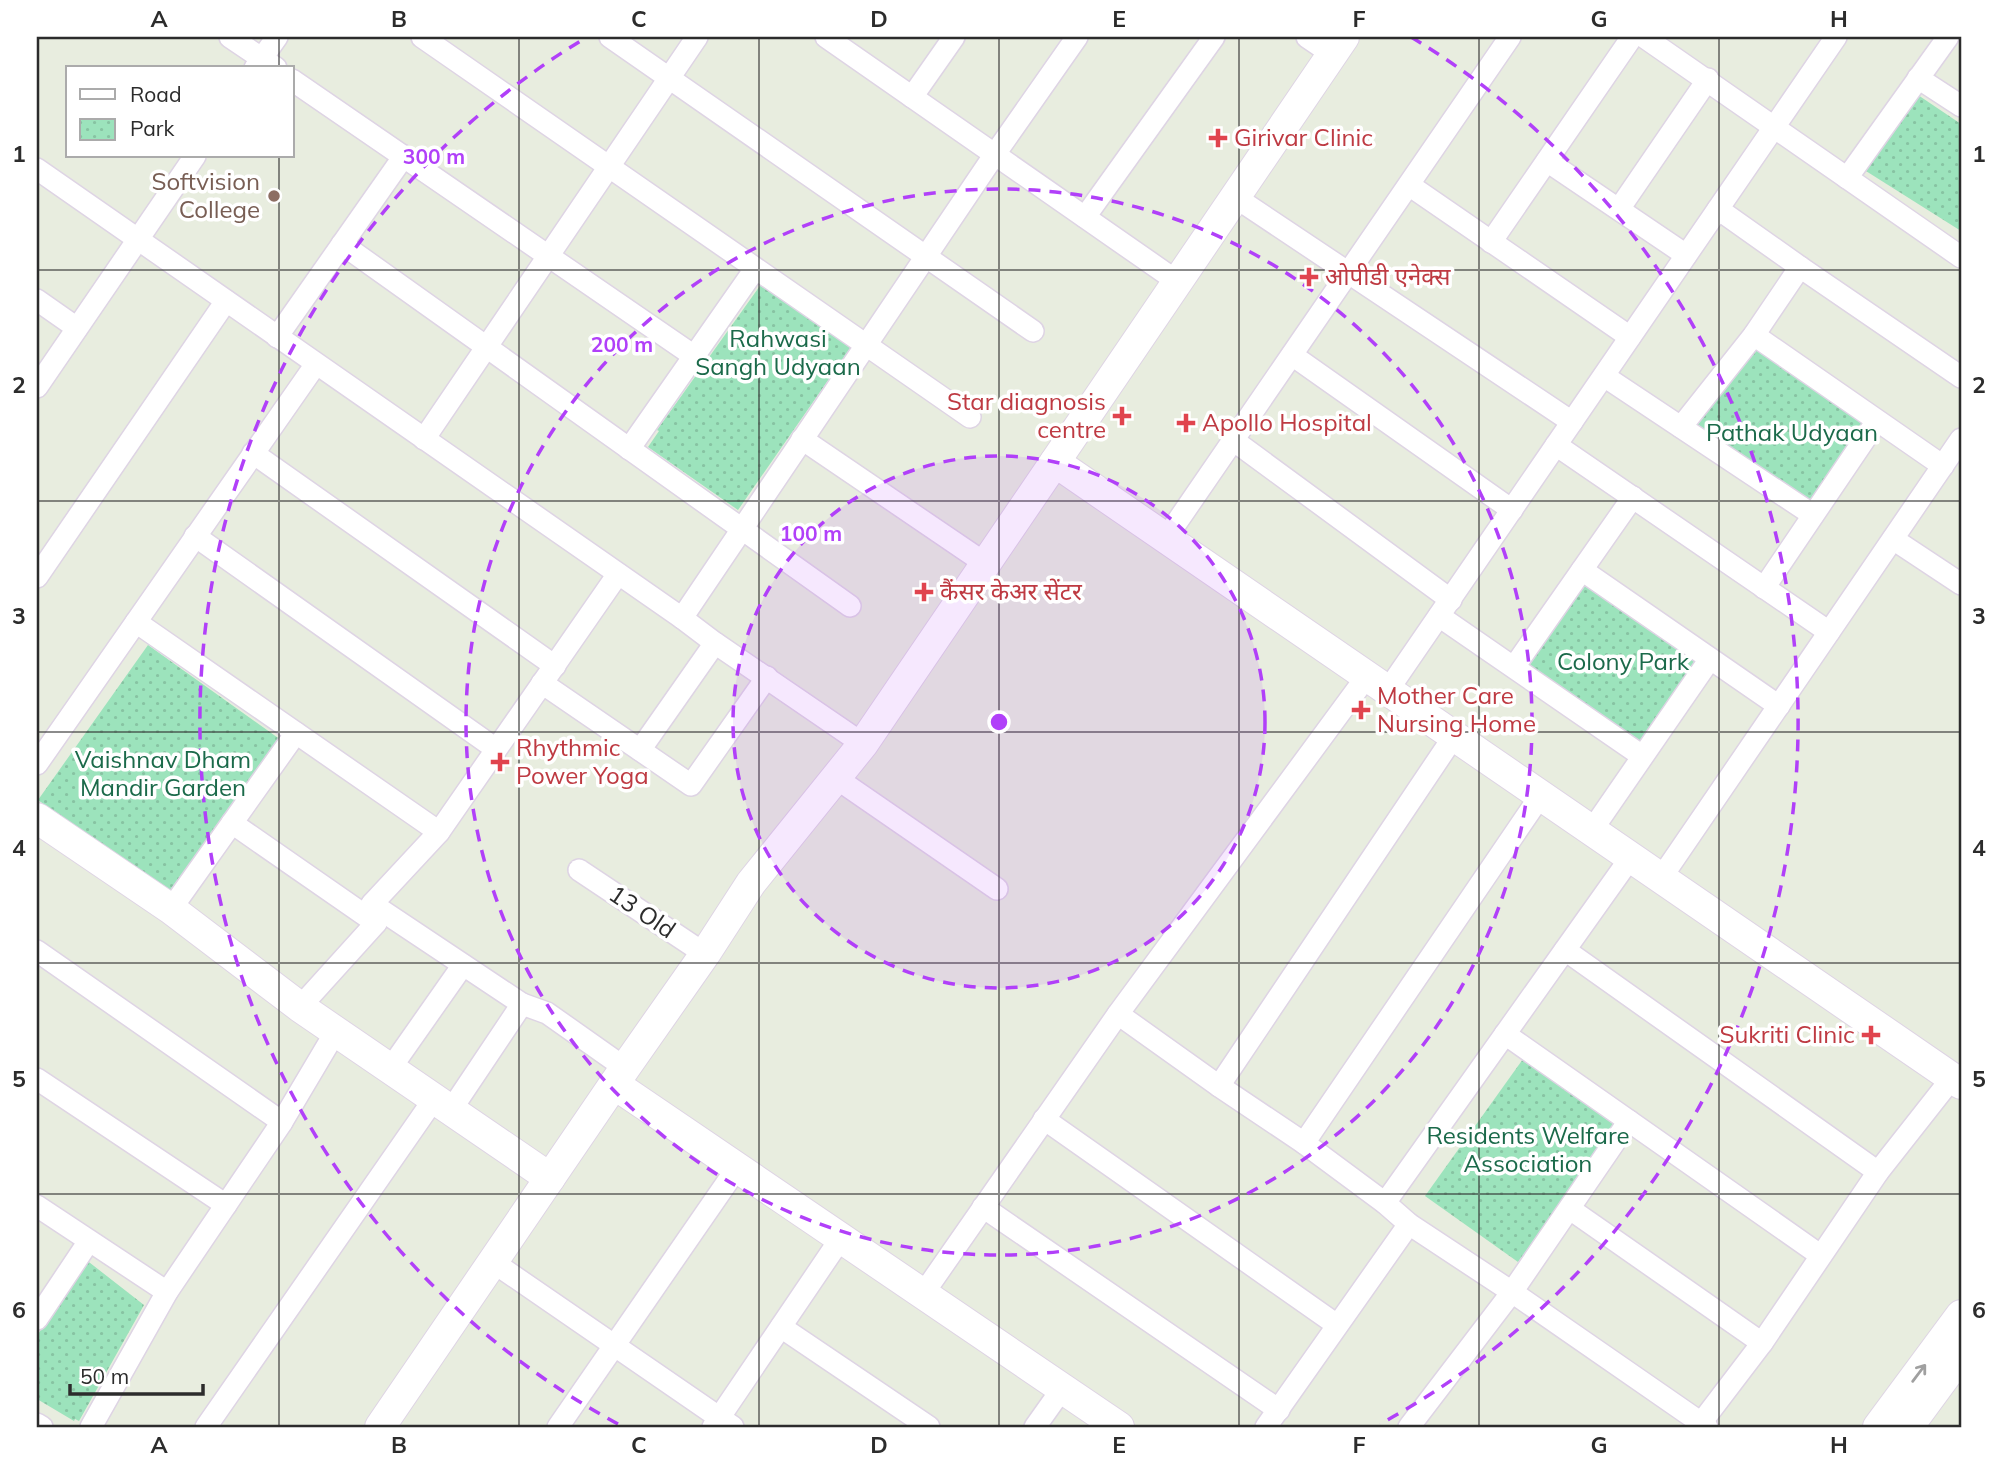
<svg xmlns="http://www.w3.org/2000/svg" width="1998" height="1464" font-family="Mulish,'Noto Sans Devanagari',sans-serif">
  <defs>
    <pattern id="park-dots" width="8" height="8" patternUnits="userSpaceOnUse" patternTransform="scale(1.75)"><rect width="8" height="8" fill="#9ce3bc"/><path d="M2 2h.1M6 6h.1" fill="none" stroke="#87c3a2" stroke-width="1.8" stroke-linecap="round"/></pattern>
  </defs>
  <rect width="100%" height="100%" fill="#e8eddf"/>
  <!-- park -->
  <g fill="url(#park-dots)">
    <path d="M1912 91 1961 124V231L1858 166Z"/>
    <path d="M762 283 852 346 738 510 648 447 659 431 657 430Z"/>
    <path d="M1754 345 1866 425 1809 507 1696 427Z"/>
    <path d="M1583 582 1710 648 1643 745 1519 660Z"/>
    <path d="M148 645 288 745 180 897 170 890 168 892 38 800Z"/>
    <path d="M1523 1059 1616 1126 1518 1262 1425 1196Z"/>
    <path d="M85 1259 144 1305 79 1421 75 1419 74 1421 37 1399V1336Z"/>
  </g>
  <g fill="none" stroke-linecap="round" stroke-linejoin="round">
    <!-- street casing -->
    <g stroke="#ded4e4" stroke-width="24">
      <g id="street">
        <path d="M230 37 276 68"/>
        <path d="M422 37 970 417"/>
        <path d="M610 37 1033 331"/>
        <path d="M826 37 1178 282"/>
        <path d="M1307 37 1332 54"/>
        <path d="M1644 37 1961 257"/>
        <path d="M255 68 277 37"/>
        <path d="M1918 78 1961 106"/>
        <path d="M292 80 694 356"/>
        <path d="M912 97 954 37"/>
        <path d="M1547 161 1686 255"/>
        <path d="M37 169 682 618 715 643 863 744"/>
        <path d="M1847 178 1948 37"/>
        <path d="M1409 185 1630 337"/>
        <path d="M1235 197 1572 422"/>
        <path d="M1619 209 1708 79"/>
        <path d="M1718 209 1800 267 1961 377"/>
        <path d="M1085 217 1214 37"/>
        <path d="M1491 242 1632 37"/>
        <path d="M342 244 850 606"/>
        <path d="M37 300 77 328"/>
        <path d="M1754 335 1943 466"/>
        <path d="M277 337 404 156"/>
        <path d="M1292 355 1512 510"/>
        <path d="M1604 376 1813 515"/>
        <path d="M37 387 195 156"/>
        <path d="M1681 427 1754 335 1800 267"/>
        <path d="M424 439 697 37"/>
        <path d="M802 439 986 564"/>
        <path d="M1233 440 1451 600"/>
        <path d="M1556 445 1829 632"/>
        <path d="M629 449 755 269"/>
        <path d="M253 453 555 666"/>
        <path d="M195 536 496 749"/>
        <path d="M1166 538 1510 37"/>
        <path d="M1893 539 1961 584"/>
        <path d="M1582 570 1779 706"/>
        <path d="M37 577 226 301"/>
        <path d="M1764 588 1877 421"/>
        <path d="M1439 616 1642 756"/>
        <path d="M682 618 995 154 1077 37"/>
        <path d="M136 622 439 832"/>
        <path d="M1514 667 1633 497"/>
        <path d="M542 683 691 785 767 677"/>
        <path d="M1388 690 1836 37"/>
        <path d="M640 750 715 643"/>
        <path d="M37 764 316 364"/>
        <path d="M836 778 997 889"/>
        <path d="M232 823 376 923"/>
        <path d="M1592 830 1710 659"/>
        <path d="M579 870 705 954"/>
        <path d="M1661 878 1961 439"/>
        <path d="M372 904 522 1004 451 1110"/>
        <path d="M171 909 296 733"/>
        <path d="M1565 950 1878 1172"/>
        <path d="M37 951 282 1122"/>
        <path d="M522 1004 547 1013 625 1068"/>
        <path d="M300 1007 376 923 372 904 439 832 618 574"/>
        <path d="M1118 1014 1219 1086 1304 1143 1385 1203 1409 1224 1512 1292 1707 1427"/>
        <path d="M1505 1034 1820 1255"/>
        <path d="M390 1069 463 965"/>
        <path d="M37 1079 226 1205"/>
        <path d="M1219 1086 1454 736"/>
        <path d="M1044 1119 1337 1325"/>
        <path d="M1304 1143 1541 795"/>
        <path d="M1385 1203 1631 857"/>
        <path d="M37 1206 167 1292"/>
        <path d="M983 1207 1279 1410"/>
        <path d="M1570 1209 1762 1343"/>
        <path d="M493 1262 733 1427"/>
        <path d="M923 1294 1118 1014 1367 676"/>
        <path d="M37 1319 89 1241"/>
        <path d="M781 1327 929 1427"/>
        <path d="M37 1424 42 1427"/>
        <path d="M91 1427 167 1292 282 1122 336 1031"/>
        <path d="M206 1427 434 1099"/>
        <path d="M558 1427 737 1168"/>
        <path d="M713 1427 841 1238"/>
        <path d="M1035 1427 1062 1389"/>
        <path d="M1266 1427 1409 1224"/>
        <path d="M1409 1427 1512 1292 1629 1121"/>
        <path d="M1698 1427 1762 1343 1878 1172 1952 1078"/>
      </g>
    </g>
    <!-- secondary casing -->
    <g stroke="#ded4e4" stroke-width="32">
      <g id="secondary">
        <path d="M1055 462 1961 1084"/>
        <path d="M37 818 171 909 300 1007 550 1178"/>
        <path d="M614 1084 1119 1427"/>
        <path d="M380 1427 625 1068 705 954 751 883 863 744 1344 37"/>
        <path d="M1878 1427 1961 1315"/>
        <path d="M1908 1427 1961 1355"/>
      </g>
    </g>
    <!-- street -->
    <use href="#street" stroke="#fff" stroke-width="21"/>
    <!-- secondary -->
    <use href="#secondary" stroke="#fff" stroke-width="30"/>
  </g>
  <!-- one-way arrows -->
  <defs><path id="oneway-shaft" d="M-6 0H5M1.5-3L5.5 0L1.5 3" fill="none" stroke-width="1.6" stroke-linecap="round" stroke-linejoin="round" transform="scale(1.75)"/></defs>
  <use stroke="#a0a0a0" href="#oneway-shaft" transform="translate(1919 1373) rotate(-53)"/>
  <!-- grid -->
  <path fill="none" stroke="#2c2c2c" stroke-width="2" stroke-opacity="0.55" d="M279 37V68M519 37V1427M759 37V1427M999 37V1427M1239 37V1427M1479 37V1427M1719 37V1427M279 156V1427M37 270H1961M37 501H1961M37 732H1961M37 963H1961M37 1194H1961"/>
  <!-- distance rings -->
  <circle cx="999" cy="722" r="266" fill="#b140f9" fill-opacity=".12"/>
  <g fill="none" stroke="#b140f9" stroke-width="3.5" stroke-dasharray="12 9">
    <circle cx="999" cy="722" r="266"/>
    <circle cx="999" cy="722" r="533"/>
    <path d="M618 1424A799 799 0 0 1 587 37M1411 37A799 799 0 0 1 1380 1424"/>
  </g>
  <!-- markers -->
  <g fill="#e0444e" stroke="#fff" stroke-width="2.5">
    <path d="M1214.5 127.5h7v7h7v7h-7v7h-7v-7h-7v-7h7z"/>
    <path d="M1305.5 266.5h7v7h7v7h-7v7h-7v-7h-7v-7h7z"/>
    <path d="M1118.5 405.5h7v7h7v7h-7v7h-7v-7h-7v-7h7z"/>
    <path d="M1182.5 412.5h7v7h7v7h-7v7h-7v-7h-7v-7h7z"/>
    <path d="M920.5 581.5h7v7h7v7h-7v7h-7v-7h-7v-7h7z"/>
    <path d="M1357.5 699.5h7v7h7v7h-7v7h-7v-7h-7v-7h7z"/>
    <path d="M496.5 751.5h7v7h7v7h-7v7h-7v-7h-7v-7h7z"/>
    <path d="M1867.5 1024.5h7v7h7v7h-7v7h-7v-7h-7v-7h7z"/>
  </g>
  <circle fill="#8d6e63" stroke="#fff" stroke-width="2.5" cx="274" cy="196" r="7"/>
  <g text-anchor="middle" stroke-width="7" stroke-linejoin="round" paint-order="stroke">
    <!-- health labels -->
    <g font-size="24" fill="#be3a42" stroke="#fff" text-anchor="start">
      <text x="1234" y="146">Girivar Clinic</text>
      <text x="1325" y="285">ओपीडी एनेक्स</text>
      <text x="1106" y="410" text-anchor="end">Star diagnosis<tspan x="1106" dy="28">centre</tspan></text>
      <text x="1202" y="431">Apollo Hospital</text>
      <text x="940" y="600">कैंसर केअर सेंटर</text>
      <text x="1377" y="704">Mother Care<tspan x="1377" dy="28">Nursing Home</tspan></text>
      <text x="516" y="756">Rhythmic<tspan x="516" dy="28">Power Yoga</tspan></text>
      <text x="1855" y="1043" text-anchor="end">Sukriti Clinic</text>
    </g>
    <!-- education labels -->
    <g font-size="24" fill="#785e54" stroke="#fff" text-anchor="end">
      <text x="260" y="190">Softvision<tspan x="260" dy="28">College</tspan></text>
    </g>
    <!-- park labels -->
    <g font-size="24" fill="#1b6a4a" stroke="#fff">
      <text x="778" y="347">Rahwasi<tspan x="778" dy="28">Sangh Udyaan</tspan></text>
      <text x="1792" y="441">Pathak Udyaan</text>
      <text x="1623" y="670">Colony Park</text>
      <text x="163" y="768">Vaishnav Dham<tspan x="163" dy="28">Mandir Garden</tspan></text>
      <text x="1528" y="1144">Residents Welfare<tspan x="1528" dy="28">Association</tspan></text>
    </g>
    <!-- street labels -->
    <g font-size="24" fill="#2c2c2c" stroke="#fff">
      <text transform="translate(642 912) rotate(34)" y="8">13 Old</text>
    </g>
  </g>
  <circle cx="999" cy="722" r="10" fill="#b140f9" stroke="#fff" stroke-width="3.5"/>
  <g font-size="21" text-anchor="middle" font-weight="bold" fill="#b140f9" stroke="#fff" stroke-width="7" stroke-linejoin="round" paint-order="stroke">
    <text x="434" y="164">300 m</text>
    <text x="622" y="352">200 m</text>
    <text x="811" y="541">100 m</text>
  </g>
  <!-- border -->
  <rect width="1998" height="1464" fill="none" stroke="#ffffff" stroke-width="77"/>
  <!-- legend -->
  <rect x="66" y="66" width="228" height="91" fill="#ffffff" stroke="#ababab" stroke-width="2"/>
  <rect x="80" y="89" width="35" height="10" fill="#ffffff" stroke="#ababab" stroke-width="2"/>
  <text x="130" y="102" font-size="21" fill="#2c2c2c">Road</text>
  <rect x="80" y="119" width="35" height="21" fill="url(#park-dots)" stroke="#ababab" stroke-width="2"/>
  <text x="130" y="136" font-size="21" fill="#2c2c2c">Park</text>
  <!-- scale -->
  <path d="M70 1384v10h133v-10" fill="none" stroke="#2c2c2c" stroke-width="3.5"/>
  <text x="80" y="1384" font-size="21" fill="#2c2c2c" stroke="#ffffff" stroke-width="5" paint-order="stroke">50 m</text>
  <rect x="38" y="38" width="1922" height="1388" fill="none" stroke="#2c2c2c" stroke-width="2.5"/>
  <g font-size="23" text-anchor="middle" font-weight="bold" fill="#2c2c2c">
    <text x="159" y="27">A</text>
    <text x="399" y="27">B</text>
    <text x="639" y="27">C</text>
    <text x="879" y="27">D</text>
    <text x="1119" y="27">E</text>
    <text x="1359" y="27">F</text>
    <text x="1599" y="27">G</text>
    <text x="1839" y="27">H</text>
    <text x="19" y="162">1</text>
    <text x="1979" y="162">1</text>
    <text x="19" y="393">2</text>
    <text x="1979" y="393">2</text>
    <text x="19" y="624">3</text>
    <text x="1979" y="624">3</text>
    <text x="19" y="856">4</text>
    <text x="1979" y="856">4</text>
    <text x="19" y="1087">5</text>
    <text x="1979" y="1087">5</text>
    <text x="19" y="1318">6</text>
    <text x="1979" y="1318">6</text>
    <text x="159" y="1453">A</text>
    <text x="399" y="1453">B</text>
    <text x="639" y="1453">C</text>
    <text x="879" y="1453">D</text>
    <text x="1119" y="1453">E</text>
    <text x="1359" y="1453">F</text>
    <text x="1599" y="1453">G</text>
    <text x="1839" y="1453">H</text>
  </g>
</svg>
